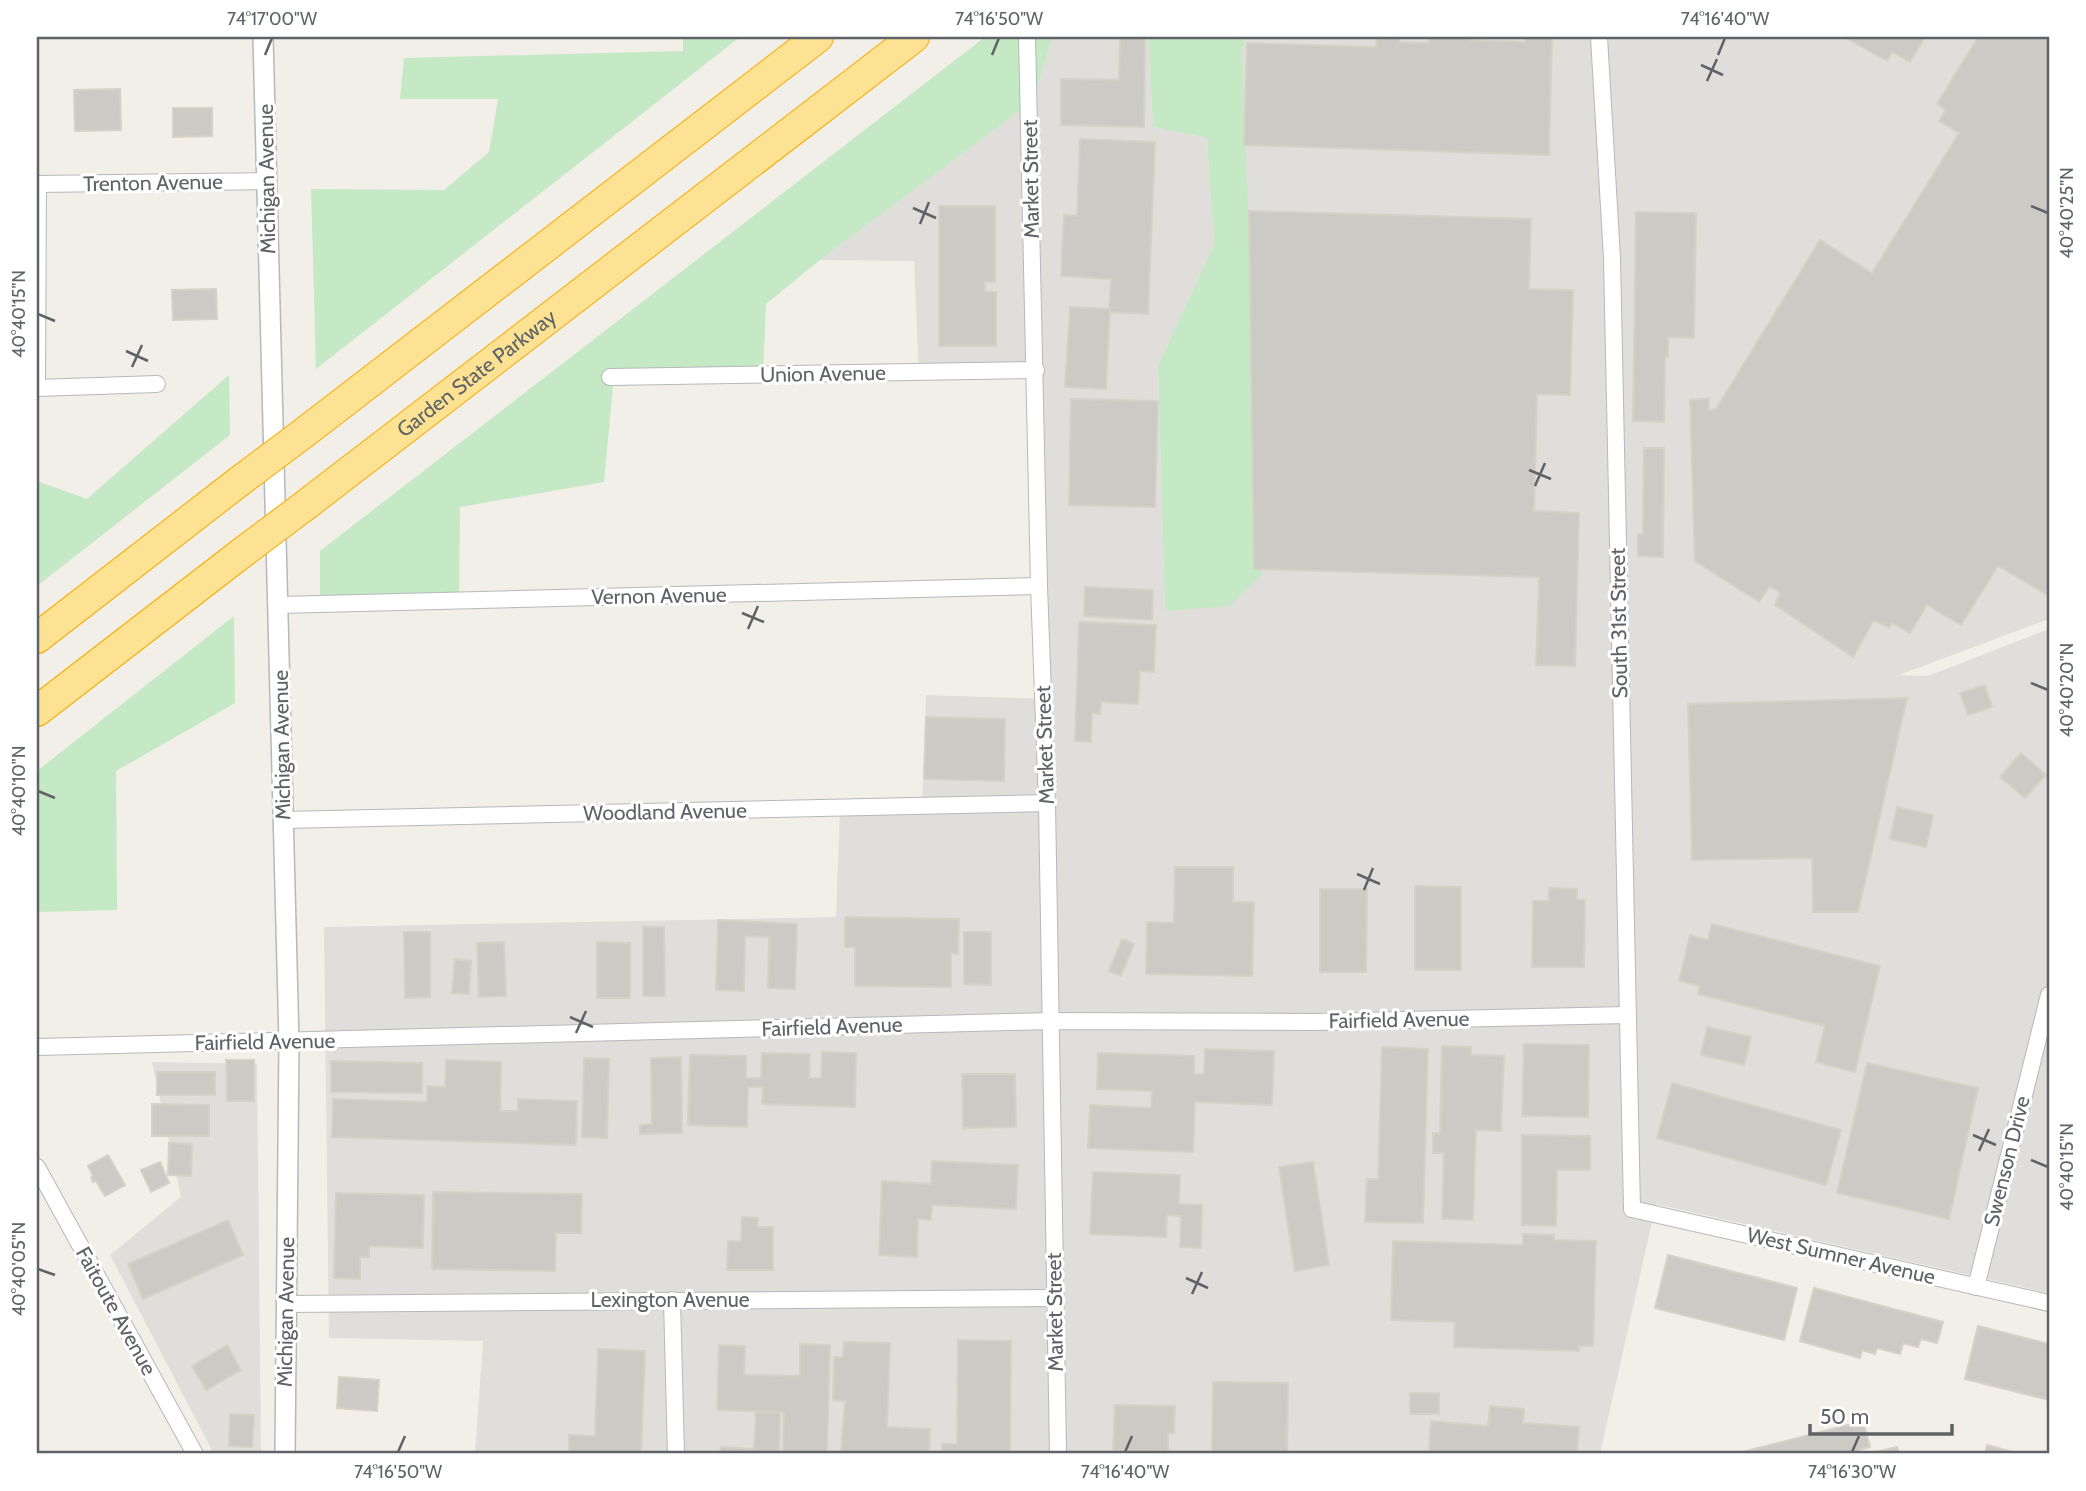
<svg xmlns="http://www.w3.org/2000/svg" width="2086" height="1491" font-family="Cabin,sans-serif">
  <rect width="100%" height="100%" fill="#f1efe8"/>
  <!-- industrial -->
  <g fill="#e0deda">
    <path d="M1052 37H1148L1153 127 1207 138 1214 244 1158 366 1165 610 1242 49 1247 37H2049V619L1899 675 1928 676 2049 629V1293L1656 1204 1600 1454H475L483 1341 329 1338 324 927 836 917 840 809 922 806 926 695 1045 699 1038 370 919 374 914 261 820 260 1034 100Z"/>
    <path d="M152 1062 257 1064 261 1454H214L110 1255 181 1197Z"/>
  </g>
  <!-- green -->
  <g fill="#c5e8c5">
    <path d="M683 37H740L316 369 311 189 444 190 489 152 498 99H400L404 58 683 51Z"/>
    <path d="M985 37H1052L1034 100 820 260 766 304 763 373 613 386 604 482 460 507 459 602 320 610V551Z"/>
    <path d="M1148 37H1247L1242 49 1261 576 1229 606 1165 611 1158 366 1214 244 1207 138 1153 127Z"/>
    <path d="M229 375 230 435 37 586V481L87 499Z"/>
    <path d="M234 616 235 703 116 771 117 910 37 912V771Z"/>
  </g>
  <!-- building -->
  <g fill="#cccac5" stroke="#d6d1c6" stroke-width="2">
    <path d="M1120 37H1145L1144 127 1061 125V79L1119 80Z"/>
    <path d="M1377 37H1400L1399 42 1428 43 1429 37H1471V40L1525 42V37H1552L1549 155 1244 145 1247 43 1376 47Z"/>
    <path d="M1844 37H1925L1910 62 1892 52 1887 61Z"/>
    <path d="M1978 37H2049V596L1998 566 1961 625 1927 605 1910 633 1892 623 1889 628 1874 620 1853 657 1775 605 1780 593 1770 586 1759 602 1695 561 1690 400 1709 398V410L1716 409 1820 240 1872 273 1959 133 1939 121 1946 110 1937 104Z"/>
    <path d="M120 89 121 130 75 131 74 90Z"/>
    <path d="M173 108H212V136L173 137Z"/>
    <path d="M1080 139 1155 142 1148 314 1109 312 1111 279 1061 276 1064 215 1077 216Z"/>
    <path d="M939 206H995V282H985V292H996V346H939Z"/>
    <path d="M1249 211 1531 219 1529 289 1573 290 1570 395 1537 394 1534 511 1579 513 1575 666 1536 665 1539 577 1254 569Z"/>
    <path d="M1636 212 1696 213 1694 338 1668 337V357H1665L1664 422 1633 421Z"/>
    <path d="M216 289 217 319 173 320 172 290Z"/>
    <path d="M1070 307 1110 309 1106 389 1065 387Z"/>
    <path d="M1071 399 1158 401 1155 507 1069 505Z"/>
    <path d="M1644 448H1664L1663 557 1638 556V534H1643Z"/>
    <path d="M1085 587 1153 590 1152 620 1084 616Z"/>
    <path d="M1079 622 1156 625 1154 672 1140 671 1138 704 1101 702 1100 714 1092 713 1091 742 1075 741Z"/>
    <path d="M1985 685 1992 707 1968 715 1960 693Z"/>
    <path d="M1907 698 1858 912H1813L1812 858 1692 860 1688 704Z"/>
    <path d="M926 717 1005 719 1004 781 924 779Z"/>
    <path d="M2021 753 2046 775 2025 798 2000 777Z"/>
    <path d="M1897 807 1933 815 1926 847 1890 839Z"/>
    <path d="M1175 867H1233V902H1254L1252 976 1146 974 1147 922 1174 923Z"/>
    <path d="M1415 886 1461 887V970H1415Z"/>
    <path d="M1549 888 1577 889V899L1585 900 1584 967H1532L1533 901H1549Z"/>
    <path d="M1320 889H1367L1366 972H1320Z"/>
    <path d="M845 917 959 919 958 954 951 953V987L855 986V947H845Z"/>
    <path d="M718 920 797 924 795 989 768 988 769 937 745 936 744 991 716 990Z"/>
    <path d="M1712 924 1880 966 1855 1072 1816 1062 1825 1026 1698 994 1700 986 1679 981 1690 935 1708 940Z"/>
    <path d="M643 927H664L665 996H643Z"/>
    <path d="M404 932H430V997L405 998Z"/>
    <path d="M964 932H991V985L964 984Z"/>
    <path d="M1122 939 1134 944 1121 976 1109 971Z"/>
    <path d="M504 942 506 996 479 997 477 943Z"/>
    <path d="M597 942 630 943V998H597Z"/>
    <path d="M455 959 471 961 469 994 452 993Z"/>
    <path d="M1707 1027 1751 1037 1744 1065 1701 1055Z"/>
    <path d="M1524 1044 1589 1045 1588 1117 1522 1116Z"/>
    <path d="M1442 1046 1471 1047V1055L1504 1056 1501 1131 1476 1130 1473 1220 1442 1219 1444 1153H1433V1133H1440Z"/>
    <path d="M1382 1047 1428 1049 1423 1223 1365 1222 1367 1179H1378Z"/>
    <path d="M1205 1049 1274 1051 1272 1105 1195 1102 1193 1152 1088 1148 1090 1105 1151 1108 1152 1091 1097 1089 1098 1053 1194 1056V1074H1204Z"/>
    <path d="M822 1052 856 1053 855 1107 762 1104 763 1087H748L747 1127 688 1125 690 1055 746 1056V1078H761L762 1053 810 1054 809 1078H821Z"/>
    <path d="M681 1057 682 1133 640 1134V1125L652 1124 651 1058Z"/>
    <path d="M584 1058 609 1059 607 1138 582 1137Z"/>
    <path d="M226 1060H254V1101H227Z"/>
    <path d="M446 1060 501 1062 500 1111H518V1099L577 1101 576 1145 332 1137 333 1099 427 1102V1086L445 1087Z"/>
    <path d="M331 1061 422 1063V1093L331 1092Z"/>
    <path d="M1867 1063 1978 1088 1949 1219 1837 1193Z"/>
    <rect x="157" y="1072" width="58" height="23"/>
    <path d="M962 1074H1015L1016 1127 963 1128Z"/>
    <path d="M1672 1083 1841 1130 1826 1185 1657 1138Z"/>
    <path d="M152 1104 209 1105V1136H152Z"/>
    <path d="M1522 1135 1590 1136V1170H1557L1556 1226 1522 1225Z"/>
    <path d="M169 1143 192 1144 191 1176 168 1175Z"/>
    <path d="M108 1155 125 1185 105 1196 96 1181 93 1182 91 1177 93 1176 88 1166Z"/>
    <path d="M932 1161 1018 1165 1016 1209 932 1205 931 1220 918 1219 917 1257 879 1255 882 1181 931 1184Z"/>
    <path d="M160 1162 169 1183 151 1192 141 1170Z"/>
    <path d="M1313 1162 1329 1265 1295 1271 1279 1167Z"/>
    <path d="M1093 1172 1180 1175 1179 1204 1202 1205 1201 1248 1180 1247 1181 1216 1167 1215 1166 1237 1090 1234Z"/>
    <path d="M433 1192 582 1194 581 1233H556L555 1271 432 1269Z"/>
    <path d="M336 1193 424 1195 423 1248 369 1246V1257H360V1279L334 1278Z"/>
    <path d="M742 1217 758 1218V1227H773V1270H727L728 1241H741Z"/>
    <path d="M228 1220 243 1255 143 1299 128 1264Z"/>
    <path d="M1523 1234 1554 1235V1240L1596 1241 1593 1346H1580L1579 1351 1454 1347 1455 1322 1391 1320 1393 1241 1523 1245Z"/>
    <path d="M1668 1255 1797 1288 1784 1340 1655 1308Z"/>
    <path d="M1814 1288 1943 1322 1937 1343 1921 1339 1918 1347 1903 1343 1900 1354 1877 1348 1875 1354 1862 1350 1860 1358 1800 1341Z"/>
    <path d="M1978 1326 2049 1344V1400L1965 1379Z"/>
    <path d="M958 1340 1011 1341 1010 1454H942V1444H957Z"/>
    <path d="M844 1342 890 1343 887 1427 930 1429 929 1454H841L845 1401 833 1400 834 1357H843Z"/>
    <path d="M800 1344 830 1345 827 1454H783L784 1412 717 1410 719 1345 745 1346 744 1375 800 1376Z"/>
    <path d="M227 1345 241 1370 206 1390 192 1366Z"/>
    <path d="M598 1349 645 1351 641 1454H569V1435L595 1436Z"/>
    <path d="M339 1377 379 1380 377 1411 337 1408Z"/>
    <path d="M1213 1382 1288 1383 1287 1453 1212 1452Z"/>
    <rect x="1410" y="1393" width="29" height="21"/>
    <path d="M1115 1405 1175 1406 1174 1433H1168V1451L1113 1450Z"/>
    <path d="M1490 1406 1524 1409 1523 1423 1579 1427 1577 1454H1429L1431 1421 1488 1426Z"/>
    <path d="M756 1412 780 1413 779 1454H720L721 1447 754 1449Z"/>
    <path d="M230 1414 254 1415 252 1447 229 1446Z"/>
    <path d="M1863 1421 1870 1447 1841 1454H1735Z"/>
    <path d="M1987 1445 2020 1454H1985Z"/>
    <path d="M1897 1447 1899 1454H1872V1453Z"/>
  </g>
  <g fill="none" stroke-linecap="round" stroke-linejoin="round">
    <!-- minor casing -->
    <g stroke="#b5b8bc" stroke-width="18">
      <g id="minor">
        <path d="M1027 37 1039 586 1047 803 1058 1454"/>
        <path d="M1599 37 1612 258 1632 1209 2049 1303"/>
        <path d="M37 184 268 181"/>
        <path d="M610 377 1036 370"/>
        <path d="M37 382 38 184"/>
        <path d="M37 388 157 384"/>
        <path d="M278 605 1039 586"/>
        <path d="M283 820 1047 803"/>
        <path d="M37 1047 1051 1021 1314 1022 1627 1015"/>
        <path d="M37 1167 195 1454"/>
        <path d="M1976 1287 2049 995"/>
        <path d="M672 1300 676 1454"/>
        <path d="M286 1304 1054 1298"/>
      </g>
    </g>
    <!-- tertiary casing -->
    <g stroke="#b5b8bc" stroke-width="22">
      <path id="tertiary" d="M263 37 289 1042 285 1454"/>
    </g>
    <!-- motorway casing -->
    <g stroke="#f9ab00" stroke-width="32">
      <g id="motorway">
        <path d="M305 432 818 37"/>
        <path id="s1" d="M307 504 914 37"/>
        <path d="M37 638 241 480"/>
        <path d="M37 711 243 552"/>
      </g>
    </g>
    <!-- minor -->
    <use href="#minor" stroke="#fff" stroke-width="16"/>
    <!-- tertiary -->
    <use href="#tertiary" stroke="#fff" stroke-width="19"/>
    <!-- motorway -->
    <use href="#motorway" stroke="#fde293" stroke-width="30"/>
    <!-- motorway-bridge casing -->
    <g stroke="#f9ab00" stroke-width="32" stroke-linecap="butt">
      <g id="motorway-bridge">
        <path d="M241 480 305 432"/>
        <path d="M243 552 307 504"/>
      </g>
    </g>
    <!-- motorway-bridge -->
    <use href="#motorway-bridge" stroke="#fde293" stroke-width="30"/>
  </g>
  <!-- ticks -->
  <path fill="none" stroke="#5f6368" stroke-width="2.5" d="M265 55 272 38M992 55 999 38M1718 55 1725 38M1701 65 1723 75M1707 81 1717 59M2031 206 2048 213M913 208 936 218M920 224 929 202M38 314 55 321M126 351 148 361M132 367 142 345M1529 470 1551 479M1535 486 1545 463M742 613 764 622M748 629 758 606M2031 683 2048 690M38 791 55 798M1357 874 1380 884M1364 890 1373 868M570 1017 593 1027M576 1033 586 1011M1973 1135 1996 1145M1979 1151 1989 1129M2031 1160 2048 1167M38 1269 55 1275M1186 1278 1208 1288M1192 1294 1202 1272M398 1452 405 1436M1125 1452 1132 1436M1852 1452 1859 1436"/>
  <g text-anchor="middle" stroke-width="6" stroke-linejoin="round" paint-order="stroke">
    <!-- street labels -->
    <g font-size="21" fill="#5f6368" stroke="#fff">
      <text transform="translate(267 179) rotate(-91)" y="7">Michigan Avenue</text>
      <text transform="translate(1031 179) rotate(-91)" y="7">Market Street</text>
      <text transform="translate(153 183) rotate(-1)" y="7">Trenton Avenue</text>
      <text dy="7" stroke="none"><textPath href="#s1" startOffset="214">Garden State Parkway</textPath></text>
      <text transform="translate(823 374) rotate(-1)" y="7">Union Avenue</text>
      <text transform="translate(659 596) rotate(-1)" y="7">Vernon Avenue</text>
      <text transform="translate(1619 623) rotate(-91)" y="7">South 31st Street</text>
      <text transform="translate(282 745) rotate(-91)" y="7">Michigan Avenue</text>
      <text transform="translate(1045 745) rotate(-92)" y="7">Market Street</text>
      <text transform="translate(665 812) rotate(-1)" y="7">Woodland Avenue</text>
      <text transform="translate(1399 1020) rotate(-1)" y="7">Fairfield Avenue</text>
      <text transform="translate(832 1027) rotate(-2)" y="7">Fairfield Avenue</text>
      <text transform="translate(265 1042) rotate(-1)" y="7">Fairfield Avenue</text>
      <text transform="translate(2007 1161) rotate(-76)" y="7">Swenson Drive</text>
      <text transform="translate(1841 1256) rotate(13)" y="7">West Sumner Avenue</text>
      <text x="670" y="1307">Lexington Avenue</text>
      <text transform="translate(116 1311) rotate(61)" y="7">Faitoute Avenue</text>
      <text transform="translate(286 1312) rotate(-89)" y="7">Michigan Avenue</text>
      <text transform="translate(1055 1312) rotate(-91)" y="7">Market Street</text>
    </g>
  </g>
  <!-- border -->
  <rect width="2086" height="1491" fill="none" stroke="#ffffff" stroke-width="77"/>
  <!-- scale -->
  <path d="M1810 1424v10h142v-10" fill="none" stroke="#5f6368" stroke-width="3.5"/>
  <text x="1820" y="1424" font-size="21" fill="#5f6368" stroke="#ffffff" stroke-width="5" paint-order="stroke">50 m</text>
  <rect x="38" y="38" width="2010" height="1414" fill="none" stroke="#5f6368" stroke-width="2.5"/>
  <g font-size="18" text-anchor="middle" fill="#5f6368">
    <text x="272" y="25">74°17'00"W</text>
    <text x="999" y="25">74°16'50"W</text>
    <text x="1725" y="25">74°16'40"W</text>
    <text transform="translate(2067 213) rotate(-90)" y="6">40°40'25"N</text>
    <text transform="translate(19 314) rotate(-90)" y="6">40°40'15"N</text>
    <text transform="translate(2067 690) rotate(-90)" y="6">40°40'20"N</text>
    <text transform="translate(19 791) rotate(-90)" y="6">40°40'10"N</text>
    <text transform="translate(2067 1167) rotate(-90)" y="6">40°40'15"N</text>
    <text transform="translate(19 1269) rotate(-90)" y="6">40°40'05"N</text>
    <text x="398" y="1478">74°16'50"W</text>
    <text x="1125" y="1478">74°16'40"W</text>
    <text x="1852" y="1478">74°16'30"W</text>
  </g>
</svg>
